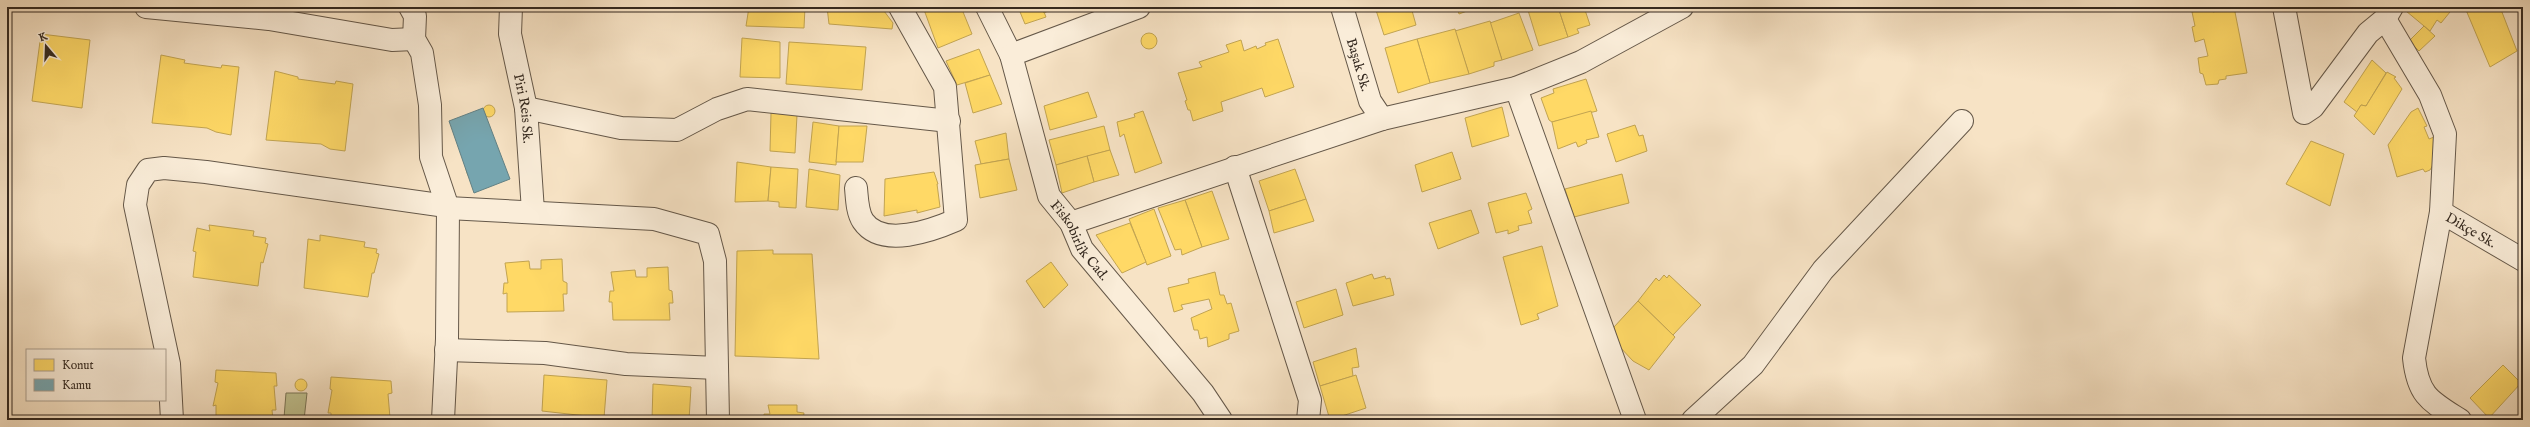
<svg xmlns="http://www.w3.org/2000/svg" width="2530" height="427" font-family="'IM FELL English',serif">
  <rect width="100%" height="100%" fill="#f7e3c5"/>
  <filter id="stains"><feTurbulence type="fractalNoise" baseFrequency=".005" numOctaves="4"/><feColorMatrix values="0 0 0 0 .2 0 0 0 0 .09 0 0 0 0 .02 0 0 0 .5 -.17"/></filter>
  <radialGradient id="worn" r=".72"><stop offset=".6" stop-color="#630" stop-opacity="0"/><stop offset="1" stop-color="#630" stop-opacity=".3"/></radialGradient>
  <!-- green -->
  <path fill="#c1c391" stroke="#7a7658" d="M286 393H307L304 420 284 418Z"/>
  <!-- homes -->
  <g fill="#ffd966" stroke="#c2a451">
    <path d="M749 7H805L804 28 746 26Z"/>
    <path d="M827 7H881L893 23 892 29 829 24Z"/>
    <path d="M923 7H961L972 34 938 48Z"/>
    <path d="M1018 7H1042L1046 17 1025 24Z"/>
    <path d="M1042 7H1056L1044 13Z"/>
    <path d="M1375 7H1411L1416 25 1384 35Z"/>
    <path d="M1457 7H1478L1459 14Z"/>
    <path d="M1527 7H1558L1568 37 1539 46Z"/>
    <path d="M1558 7H1584L1590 25 1577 29 1579 33 1568 37Z"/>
    <path d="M2234 7 2247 73 2226 76V79L2219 80 2218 84 2206 85 2203 74 2200 73 2198 58 2208 56 2204 39 2195 42 2192 27 2195 26 2192 12 2206 8 2207 11 2211 10 2213 12Z"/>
    <path d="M2409 7H2448L2447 8 2450 12 2441 23 2437 20 2430 31 2406 11Z"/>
    <path d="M2469 7H2500L2517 51 2490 67 2466 10Z"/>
    <path d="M1519 13 1533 50 1502 60 1490 23Z"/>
    <path d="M1490 21 1502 60 1494 62V66L1469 74 1455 31Z"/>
    <path d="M2424 26 2435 36 2419 51 2409 41Z"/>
    <path d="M1455 29 1469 74 1430 83 1417 39Z"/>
    <circle cx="1149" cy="41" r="8"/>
    <path d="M41 34 90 40 82 108 32 101Z"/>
    <path d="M742 38 780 42V78L740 77Z"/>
    <path d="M1278 39 1294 87 1265 97 1262 88 1221 102 1223 111 1193 121 1190 110H1188L1185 101 1187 100 1178 73 1202 67 1199 62 1229 52 1226 45 1241 40 1244 51 1256 46 1257 49 1266 45 1265 43Z"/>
    <path d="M1417 39 1430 83 1398 93 1385 48Z"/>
    <path d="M789 42 866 47 862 90 786 84Z"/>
    <path d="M979 49 990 75 957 85 946 61Z"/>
    <path d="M161 55 185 60 184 63 221 68 222 65 239 67 231 135 216 132 207 128 152 123Z"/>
    <path d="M2372 60 2386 73 2366 106 2361 105 2357 112 2344 102Z"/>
    <path d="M275 71 298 77V79L335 84 336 81 353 84 345 151 330 149 321 144 266 140Z"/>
    <path d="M2387 72 2396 77 2394 78 2402 89 2374 135 2354 116 2361 105 2366 106Z"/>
    <path d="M990 75 1002 104 973 113 965 83Z"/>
    <path d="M1586 79 1597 111 1552 122 1549 120 1541 98 1554 93 1553 89Z"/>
    <path d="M1088 92 1097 117 1050 130 1044 106Z"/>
    <circle cx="489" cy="111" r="6"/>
    <path d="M1502 107 1509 136 1472 147 1465 118Z"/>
    <path d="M2418 108 2427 126 2424 127 2429 139 2434 137 2440 153 2430 170 2425 172 2423 169 2397 177 2388 145 2411 112Z"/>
    <path d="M1143 111 1162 163 1135 173 1124 134 1120 137 1117 122 1135 117 1134 114Z"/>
    <path d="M1591 111 1599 137 1586 140 1587 143 1578 147 1576 142 1558 149 1552 122Z"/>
    <path d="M771 113 797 115 795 153 770 151Z"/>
    <path d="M813 122 839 126 836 165 809 162Z"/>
    <path d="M1635 125 1639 136 1643 135 1647 151 1616 162 1607 134Z"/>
    <path d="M839 126H867L863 162H836Z"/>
    <path d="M1104 126 1110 150 1056 165 1049 140Z"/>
    <path d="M1006 133 1009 159 981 164 975 141Z"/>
    <path d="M2311 141 2344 154 2330 206 2286 184Z"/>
    <circle cx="484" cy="167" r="18"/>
    <path d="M1110 150 1119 175 1094 182 1087 156Z"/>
    <path d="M1452 152 1461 179 1422 192 1415 165Z"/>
    <path d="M1087 156 1094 182 1062 193 1056 165Z"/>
    <path d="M1009 159 1017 190 980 198 975 165Z"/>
    <path d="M737 162 771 167 768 201 735 202Z"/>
    <path d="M771 167 798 169 796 208 779 207V202L768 201Z"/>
    <path d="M809 169 840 175 838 210 806 207Z"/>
    <path d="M1295 169 1306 199 1269 211 1259 181Z"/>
    <path d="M934 172 938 184H937L940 207 917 213V210L884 216 885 179Z"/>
    <path d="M1622 174 1629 203 1574 217 1565 189Z"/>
    <path d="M1212 191 1229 239 1202 247 1185 200Z"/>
    <path d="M1526 193 1532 209 1528 211 1532 223 1518 226 1519 230 1508 234V230L1496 233 1488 203Z"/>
    <path d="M1306 199 1314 221 1274 233 1269 211Z"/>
    <path d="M1185 200 1202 247 1182 255 1181 249 1175 250 1158 208Z"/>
    <path d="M1154 209 1171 256 1147 265 1129 219Z"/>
    <path d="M1471 210 1479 233 1438 249 1429 223Z"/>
    <path d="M1130 223 1146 262 1122 273 1096 235Z"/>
    <path d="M209 225 254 231 253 236 266 238 265 243 268 244 263 263 261 262 258 286 193 277 196 252 193 251 197 228 210 231Z"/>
    <path d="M320 235 365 242 364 247 377 249 376 253 379 254 374 273H372L368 297 304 288 308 239 320 241Z"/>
    <path d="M1542 246 1558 306 1537 314 1539 319 1521 325 1503 257Z"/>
    <path d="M773 250V254H812L819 359 735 356 737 251Z"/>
    <path d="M562 259 563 281 567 283V294H563L564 311 507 312V293L503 294 504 283H508L505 263 529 261 530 269H541V260Z"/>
    <path d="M1051 262 1068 285 1044 308 1026 281Z"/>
    <path d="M668 267 669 290 672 291 673 303H669L670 320H613L612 302H609L610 291H614L611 272 635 270 636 277H647V268Z"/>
    <path d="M1215 272 1220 295H1224L1227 304 1231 303 1239 331 1229 334V339L1208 347 1207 337 1200 339 1198 330H1194L1191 318 1212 309 1209 299 1181 305 1183 309 1174 312 1168 288 1189 283 1188 279Z"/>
    <path d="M1372 274 1374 279 1385 276 1386 279 1390 278 1394 295 1353 306 1346 283Z"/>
    <path d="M1664 275 1667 278 1669 275 1701 305 1673 335 1638 301 1656 278 1659 281Z"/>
    <path d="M1336 289 1343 315 1304 328 1296 302Z"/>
    <path d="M1638 301 1675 337 1649 370 1633 361 1619 346 1614 327Z"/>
    <path d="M1356 348 1359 367 1352 368 1353 376 1320 386 1313 362Z"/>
    <path d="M2503 365 2521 383 2489 418 2470 398Z"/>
    <path d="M216 370 276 373 277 386H274L276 410H272L273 420H223L216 417V405L213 406 218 383 215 382Z"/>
    <path d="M544 375 607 380 604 418 542 411Z"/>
    <path d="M1356 375 1366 408 1330 420 1320 386Z"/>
    <path d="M331 377 391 381 392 393 388 394 390 418H387V420H331V413H328L332 390 330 389Z"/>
    <circle cx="301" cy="385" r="6"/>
    <path d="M653 384 691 387 689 420H652Z"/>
    <path d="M768 405H797V412L804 413 803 420H764V414H770Z"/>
  </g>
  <!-- public -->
  <path fill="#76a5af" stroke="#628084" d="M483 108 510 179 474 193 449 121Z"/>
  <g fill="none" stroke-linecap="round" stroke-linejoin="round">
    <!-- street casing -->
    <g stroke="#655849" stroke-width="24">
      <g id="street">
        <path d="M146 7 269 19 392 40 414 39"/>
        <path d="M410 7 415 16 414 39 422 53 430 105 431 157 448 208 447 339 443 420"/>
        <path id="s1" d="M511 7 510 34 526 108 533 211"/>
        <path id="s2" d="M987 7 1011 55 1049 196 1071 223 1082 249 1203 393 1221 420"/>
        <path id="s3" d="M1342 7 1370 101 1382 119"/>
        <path d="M2284 7 2304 113 2313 107 2368 33 2385 19 2392 7"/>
        <path d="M2385 19 2430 95 2445 134 2441 212 2414 358C2418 396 2430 401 2460 420"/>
        <path d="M1011 55 1139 7"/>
        <path d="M1516 88 1635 420"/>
        <path d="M526 108 621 128 677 130 717 109 747 99 949 121"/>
        <path d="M1235 167 1310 400 1308 420"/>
        <path d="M856 188C857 198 857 212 863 221 882 249 933 230 956 220L945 87 900 7"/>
        <path d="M448 208 654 219 708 234 715 261 718 420"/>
        <path id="s4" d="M2441 212 2523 260"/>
        <path d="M1071 223 1382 119 1516 88 1581 62 1682 7"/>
        <path d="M446 350 545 353 626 364 717 368"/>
        <path d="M172 420 169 364 135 205 138 185 148 170 164 168 206 172 446 206"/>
        <path d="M1693 420 1753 365 1823 270 1962 121"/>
      </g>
    </g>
    <!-- street -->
    <use href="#street" stroke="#faedd9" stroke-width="22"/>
  </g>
  <g text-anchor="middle" stroke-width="4" stroke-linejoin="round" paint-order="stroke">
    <!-- street labels -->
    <g font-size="14" fill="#342920" stroke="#faedd9">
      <text dy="5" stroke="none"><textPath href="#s3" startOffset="60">Başak Sk.</textPath></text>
      <text dy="5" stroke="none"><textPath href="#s1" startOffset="103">Piri Reis Sk.</textPath></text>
      <text dy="5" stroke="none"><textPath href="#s4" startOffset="35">Dikçe Sk.</textPath></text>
      <text dy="5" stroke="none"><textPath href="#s2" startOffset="254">Fiskobirlik Cad.</textPath></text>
    </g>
  </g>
  <!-- margin -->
  <rect width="2530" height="427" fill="none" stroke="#f7e3c5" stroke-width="24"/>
  <rect x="8" y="8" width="2514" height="411" fill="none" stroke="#342920" stroke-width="2"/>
  <rect x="12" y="12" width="2506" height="403" fill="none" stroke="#342920"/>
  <!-- legend -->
  <rect x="26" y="349" width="140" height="52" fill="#faedd9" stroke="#ab9f8f"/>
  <rect x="34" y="359" width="20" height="12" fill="#ffd966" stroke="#ab9f8f"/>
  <text x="62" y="369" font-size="12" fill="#342920">Konut</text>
  <rect x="34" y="379" width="20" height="12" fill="#76a5af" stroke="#ab9f8f"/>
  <text x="62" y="389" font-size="12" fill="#342920">Kamu</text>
  <!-- north arrow -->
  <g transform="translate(46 46) rotate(341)" stroke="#faedd9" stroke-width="3" paint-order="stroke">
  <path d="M0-3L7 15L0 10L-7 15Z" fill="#342920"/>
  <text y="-6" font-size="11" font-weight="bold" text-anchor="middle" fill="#342920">K</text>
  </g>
  <rect width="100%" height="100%" filter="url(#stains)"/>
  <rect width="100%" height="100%" fill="url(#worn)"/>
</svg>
